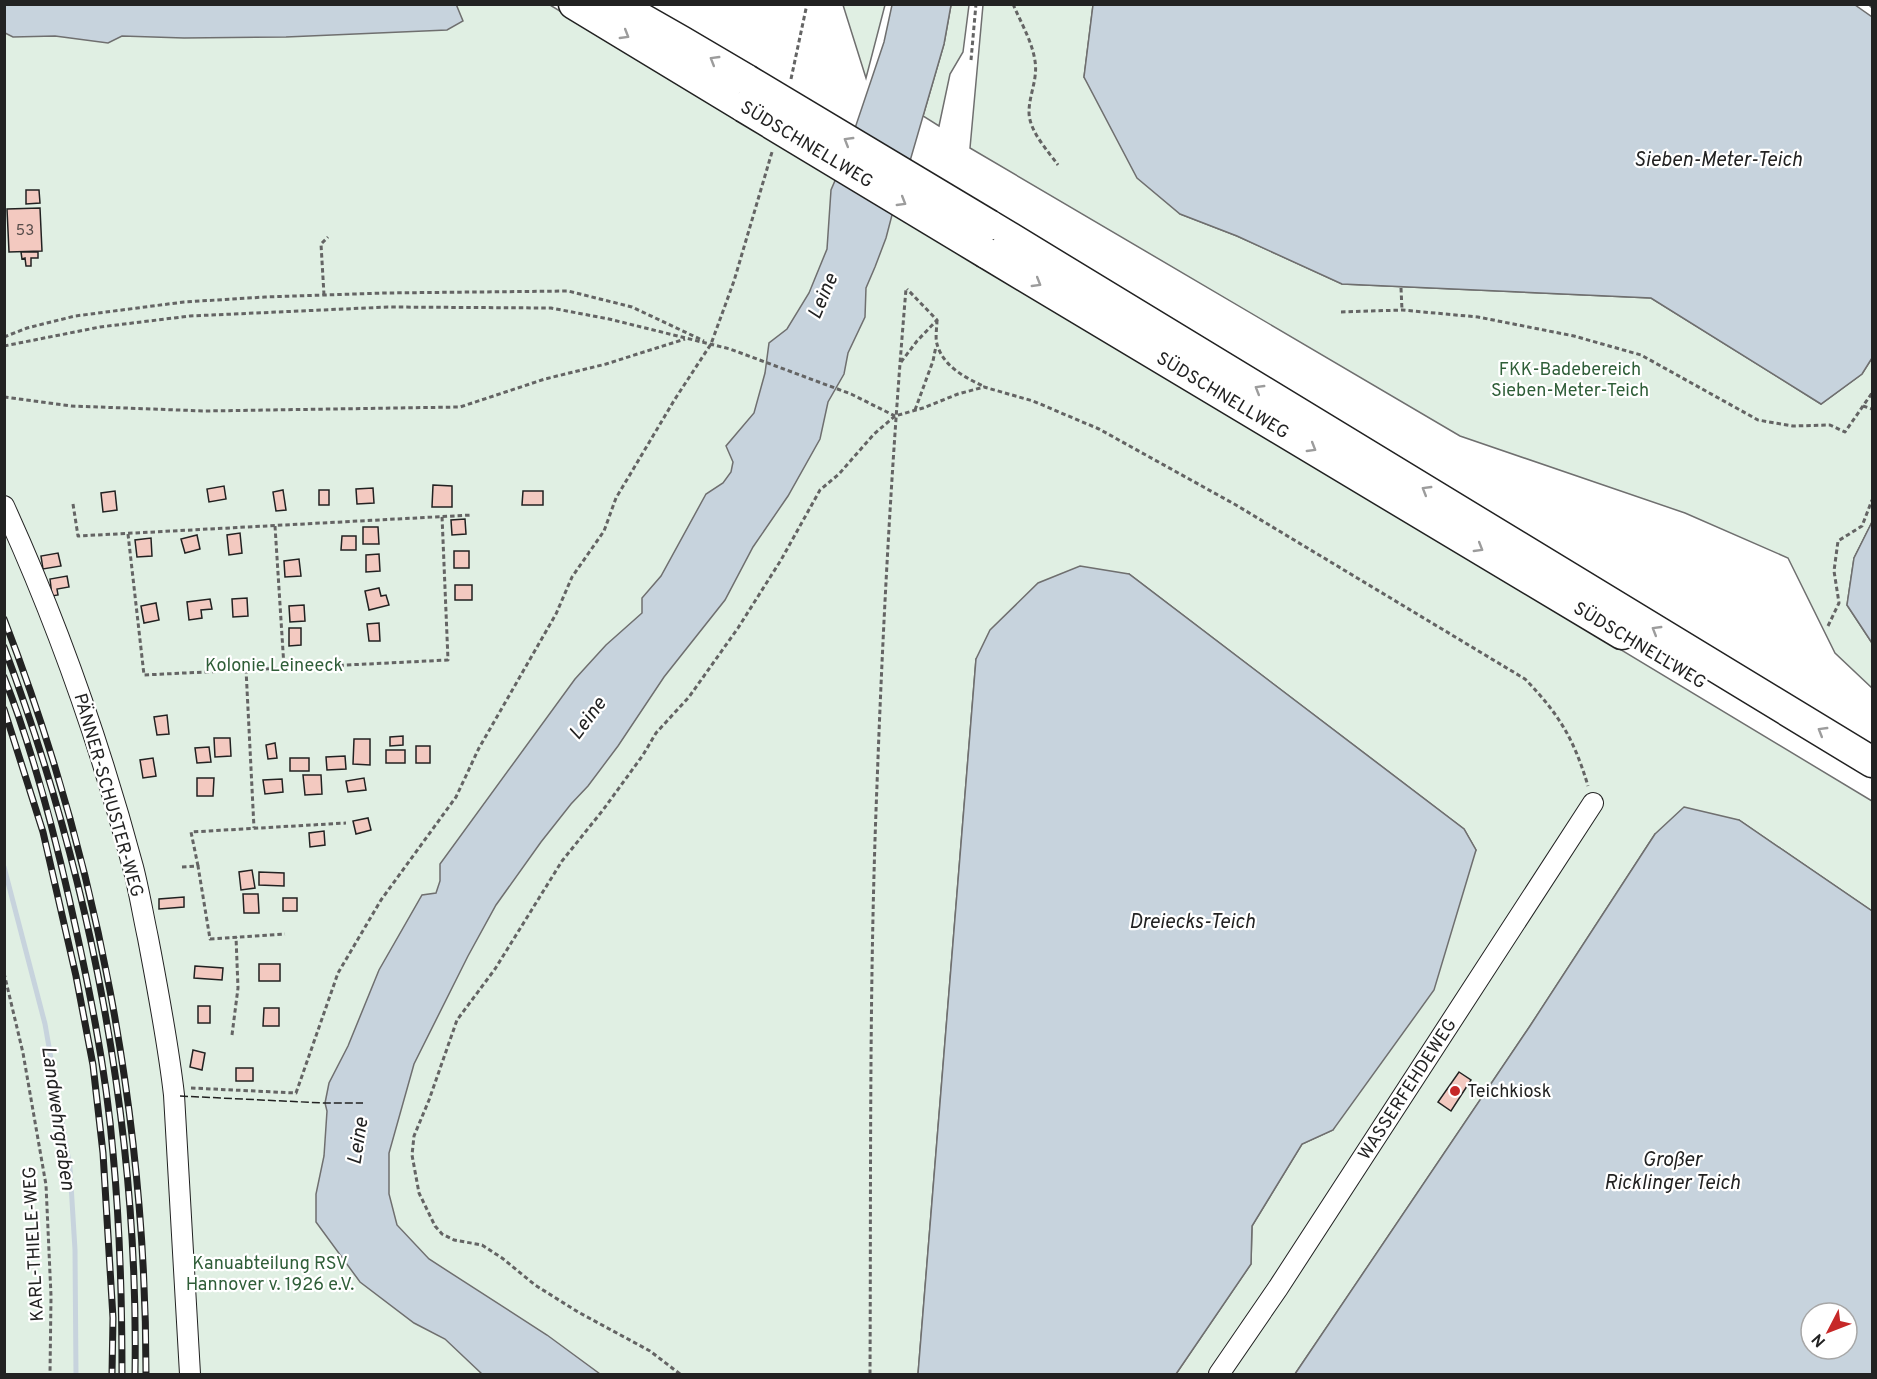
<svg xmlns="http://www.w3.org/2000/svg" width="1877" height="1379" font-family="Overpass,sans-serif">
  <rect width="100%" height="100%" fill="#fff"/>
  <!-- green -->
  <g fill="#e0efe3" stroke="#6f6f6f" stroke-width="1.5">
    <path d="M5 5H550L1872 801V911L1739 820 1655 834 1530 1026 1295 1374H1176L1251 1264 1252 1226 1302 1144 1333 1130 1476 850 1464 829 1129 574 976 659 918 1374H5Z"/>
    <path d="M843 5H885L866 78Z"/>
    <path d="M951 5H969L963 52 950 74 939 126 923 116 944 44Z"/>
    <path d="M983 5H1093L1084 77 1180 214 1237 236 1342 284 1651 298 1821 404 1862 374 1872 358V522L1854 558 1847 605 1872 643V688L1835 653 1788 558 1685 513 1460 436 970 148Z"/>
  </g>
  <!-- water -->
  <g fill="#c7d3dd" stroke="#6f6f6f" stroke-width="1.5" fill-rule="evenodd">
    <path d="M5 4H456L463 21 447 30 286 37 184 38 122 36 108 43 55 36 13 37 5 33Z"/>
    <path d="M892 5H951L944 44 901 192 892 215 886 238 875 267 866 288 865 317 848 353 844 374 828 402 820 439 788 496 753 547 725 600 664 677 618 746 588 786 571 804 541 842 496 905 468 956 414 1064 389 1153V1194L397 1225 429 1259 547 1335 600 1374H482L445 1339 414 1323 360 1282 316 1222V1194L324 1156 327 1111 325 1103 329 1083 348 1046 379 970 422 895 436 893 440 881V864L575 679 606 645 642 613V598L661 576 706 494 723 483 731 472 733 462 726 446 754 413 765 373 769 343 787 329 809 293 827 249 831 190 846 155 884 42Z"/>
    <path d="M1093 5H1855L1872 17V358L1862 374 1821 404 1651 298 1342 284 1237 236 1180 214 1137 178 1084 77Z"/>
    <path d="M1872 522V643L1847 605 1854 558Z"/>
    <path d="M1080 566 1129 574 1464 829 1476 850 1434 990 1333 1130 1302 1144 1252 1226 1251 1264 1176 1374H918L976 659 990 630 1038 583Z"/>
    <path d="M1684 807 1739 820 1872 911V1374H1295L1530 1026 1655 834ZM1811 1313H1847V1349H1811Z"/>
  </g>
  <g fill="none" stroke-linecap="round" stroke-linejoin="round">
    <!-- stream -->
    <path stroke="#c7d3dd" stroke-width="5" d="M4 867 45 1024 70 1168 75 1250 76 1374"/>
  </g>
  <!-- building -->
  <g fill="#f3c9c0" stroke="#222" stroke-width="1.5">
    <path d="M26 190H39L40 203 26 204Z"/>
    <path d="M40 208 42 251 9 252 7 209Z"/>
    <path d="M21 252H38V258H31V266H26L25 258 22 259Z"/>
    <path d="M433 485 452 486V507H432Z"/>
    <path d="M224 486 226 499 209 502 207 489Z"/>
    <path d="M373 488 374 503 357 504 356 489Z"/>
    <path d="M283 490 286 510 276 511 273 492Z"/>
    <rect x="319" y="490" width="10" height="15"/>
    <path d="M115 491 117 510 103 512 101 493Z"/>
    <path d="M523 491H543V505H522Z"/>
    <path d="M465 519 466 534 452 535 451 520Z"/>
    <path d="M363 527H378L379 544H363Z"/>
    <path d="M240 533 242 553 229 555 227 535Z"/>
    <path d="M197 535 200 549 185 553 181 539Z"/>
    <path d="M342 536H356V550H341Z"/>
    <path d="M151 538 152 556 137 557 135 540Z"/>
    <rect x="454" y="551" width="15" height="17"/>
    <path d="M58 553 61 566 43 569 41 556Z"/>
    <path d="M379 554 380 571 366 572V555Z"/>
    <path d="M299 559 301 576 285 577 284 561Z"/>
    <path d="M67 576 69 587 57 589 58 595 52 596 50 579Z"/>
    <rect x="455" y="585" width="17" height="15"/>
    <path d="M379 588 381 596 386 595 389 605 369 610 365 591Z"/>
    <path d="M247 598 248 616 233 617 232 599Z"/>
    <path d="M210 599 212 609 201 610 202 618 189 620 187 602Z"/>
    <path d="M156 603 159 620 144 623 141 606Z"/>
    <path d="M304 605 305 621 290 622 289 606Z"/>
    <path d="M379 623 380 641H369L367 624Z"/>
    <path d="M289 628H301V645L289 646Z"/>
    <path d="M167 715 169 734 157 735 154 717Z"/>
    <path d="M403 736V745L390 746V737Z"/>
    <path d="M214 738H230L231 756 215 757Z"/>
    <path d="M354 739H370V765L353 764Z"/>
    <path d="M275 743 277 758 268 759 266 745Z"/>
    <rect x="416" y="746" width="14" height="17"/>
    <path d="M209 747 211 762 197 763 195 748Z"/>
    <rect x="386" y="750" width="19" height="13"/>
    <path d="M345 756 346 769 327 770 326 757Z"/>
    <path d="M153 758 156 776 143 778 140 760Z"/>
    <rect x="290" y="758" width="19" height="13"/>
    <path d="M303 775H321L322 794 305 795Z"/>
    <path d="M197 778H214L213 796H197Z"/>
    <path d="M364 778 366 790 348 792 346 781Z"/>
    <path d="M282 779 283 792 265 794 263 780Z"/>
    <path d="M368 818 371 830 356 834 353 821Z"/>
    <path d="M324 831 325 845 310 847 309 833Z"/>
    <path d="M252 870 255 888 241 890 239 872Z"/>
    <path d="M259 872 284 873V886L259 885Z"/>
    <path d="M243 894H258L259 913H244Z"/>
    <path d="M184 897V907L159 909V899Z"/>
    <rect x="283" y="898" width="14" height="13"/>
    <rect x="259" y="964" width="21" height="17"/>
    <path d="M195 966 223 968 222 980 194 978Z"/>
    <rect x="198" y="1006" width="12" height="17"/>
    <path d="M264 1008H279V1026H263Z"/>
    <path d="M193 1050 205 1053 202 1070 190 1067Z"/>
    <rect x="236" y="1068" width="17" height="13"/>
    <path d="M1459 1072 1471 1080 1451 1111 1438 1102Z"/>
  </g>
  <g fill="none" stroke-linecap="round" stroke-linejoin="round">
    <!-- minor casing -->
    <g stroke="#222" stroke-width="22">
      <g id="minor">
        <path d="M4 506C57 622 100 744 133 867 139 890 143 915 148 938 158 991 168 1042 174 1095L190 1374"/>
        <path d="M1219 1374 1278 1288 1593 803"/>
      </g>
    </g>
    <!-- highway casing -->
    <g stroke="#222" stroke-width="33">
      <g id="highway">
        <path d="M574 4 744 107"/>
        <path d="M616 4 681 41 747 80"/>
        <path d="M989 225 1872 762"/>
        <path d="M986 253 1622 634"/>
      </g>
    </g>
    <!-- path -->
    <g stroke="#646464" stroke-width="3" stroke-dasharray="4.5 3" stroke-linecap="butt">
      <path d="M1013 4C1021 23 1032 41 1035 61 1038 79 1029 95 1029 112 1029 131 1048 151 1058 165"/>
      <path d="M1869 4 1872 7"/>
      <path d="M971 60 976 4"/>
      <path d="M791 79 807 4"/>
      <path d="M1401 288 1402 310"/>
      <path d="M324 295 321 244 328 237"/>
      <path d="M1341 312 1402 310 1478 317 1574 336 1641 355 1758 420 1793 426 1830 425 1845 432 1872 393"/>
      <path d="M937 320C937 327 935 338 937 344 943 366 964 377 983 386"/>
      <path d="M4 337 27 328 75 316 184 302 265 297 384 293 568 291 632 307 704 341"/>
      <path d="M4 346 100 327 190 316 388 307 551 308 609 319 730 349 851 394 895 416"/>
      <path d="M901 362 917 341 937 320 907 289"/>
      <path d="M4 397 71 406 205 411 460 407 545 379 606 364 685 339"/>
      <path d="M1863 406 1872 409"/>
      <path d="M915 410 933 361 936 346"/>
      <path d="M73 504 78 536 472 515"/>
      <path d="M275 526 284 667"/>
      <path d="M128 534 144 675 448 660 442 516"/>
      <path d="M1828 626 1839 603 1834 571 1838 541 1862 526 1872 500"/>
      <path d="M246 669 254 828"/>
      <path d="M198 866 191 832 346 823"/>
      <path d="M182 867 198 866 210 939 285 934"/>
      <path d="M4 973 23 1053 46 1185 51 1296 50 1374"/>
      <path d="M232 1035 238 988 236 937"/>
      <path d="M191 1088 296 1093 338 973 381 900 456 797 479 748 556 614 572 577 604 531 616 498 675 399 711 344 734 281 772 152"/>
      <path d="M680 1374 650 1351 578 1312 535 1285 502 1258 482 1245 454 1240 442 1234 435 1226 419 1193 412 1155 414 1136 429 1100 457 1020 495 969 562 861 603 810 643 755 656 733 689 697 738 628 781 560 820 490 839 474 874 434 895 416 923 408 958 394 984 387 1033 401 1099 429 1236 505 1525 679C1559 714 1574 739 1588 786"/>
      <path d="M870 1374C871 1178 869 981 877 785 883 620 892 454 906 289"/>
    </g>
    <!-- minor -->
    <use href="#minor" stroke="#fff" stroke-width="20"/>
    <!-- highway -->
    <use href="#highway" stroke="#fff" stroke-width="30"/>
    <!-- rail casing -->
    <g stroke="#222" stroke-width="7">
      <g id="rail">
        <path d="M4 619C97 860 146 1116 146 1374"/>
        <path d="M4 647C91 878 139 1128 135 1374"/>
        <path d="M4 677C32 748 52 824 69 898 88 982 106 1067 113 1153 120 1226 122 1301 122 1374"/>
        <path d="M4 709 43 832 76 976 93 1065 103 1153 113 1318 112 1374"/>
      </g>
    </g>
    <!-- rail -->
    <use href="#rail" stroke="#fff" stroke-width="4.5" stroke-dasharray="14" stroke-linecap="butt"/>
    <!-- highway-bridge casing -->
    <g stroke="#222" stroke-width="33" stroke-linecap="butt">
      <g id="highway-bridge">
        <path d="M747 80 989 225"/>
        <path d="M744 107 986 253"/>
      </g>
    </g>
    <!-- highway-bridge -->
    <use href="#highway-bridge" stroke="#fff" stroke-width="30"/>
    <!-- fence -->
    <path stroke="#222" stroke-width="1.5" stroke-dasharray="8 3" stroke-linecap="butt" d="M180 1096 324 1103H363"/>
  </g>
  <!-- one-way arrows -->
  <defs><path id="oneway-chevron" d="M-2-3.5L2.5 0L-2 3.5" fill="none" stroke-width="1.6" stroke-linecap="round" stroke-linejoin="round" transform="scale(1.5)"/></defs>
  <g stroke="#9c9c9c">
    <use href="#oneway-chevron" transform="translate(625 35) rotate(31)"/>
    <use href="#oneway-chevron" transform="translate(714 60) rotate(-149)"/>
    <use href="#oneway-chevron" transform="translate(848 141) rotate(-149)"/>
    <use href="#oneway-chevron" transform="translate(902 202) rotate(31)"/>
    <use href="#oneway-chevron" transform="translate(1037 283) rotate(31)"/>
    <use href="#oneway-chevron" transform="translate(1259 389) rotate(-149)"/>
    <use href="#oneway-chevron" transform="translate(1312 448) rotate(31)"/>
    <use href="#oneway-chevron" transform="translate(1426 490) rotate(-149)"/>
    <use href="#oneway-chevron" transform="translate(1479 548) rotate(31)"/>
    <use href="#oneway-chevron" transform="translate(1656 630) rotate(-149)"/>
    <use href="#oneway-chevron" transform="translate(1822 731) rotate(-149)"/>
  </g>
  <!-- markers -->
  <circle fill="#c62828" stroke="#fff" stroke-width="2" cx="1455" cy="1091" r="6"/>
  <g text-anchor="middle" stroke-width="4.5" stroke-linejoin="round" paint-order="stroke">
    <!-- number labels -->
    <g font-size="15" fill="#564c4a">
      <text x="25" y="235">53</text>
    </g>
    <!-- street labels -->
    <g font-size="18" fill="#222" stroke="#fff">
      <text transform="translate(807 144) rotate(31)" y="6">SÜDSCHNELLWEG</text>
      <text transform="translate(1223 395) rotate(31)" y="6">SÜDSCHNELLWEG</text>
      <text transform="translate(1640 645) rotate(31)" y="6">SÜDSCHNELLWEG</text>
      <text transform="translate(109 795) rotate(74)" y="6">PÄNNER-SCHUSTER-WEG</text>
      <text transform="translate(1407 1089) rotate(-57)" y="6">WASSERFEHDEWEG</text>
      <text transform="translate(33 1244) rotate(-93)" y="6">KARL-THIELE-WEG</text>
    </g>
    <!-- park labels -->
    <g font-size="18" fill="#2f5e38" stroke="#fff">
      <text x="1570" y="375">FKK-Badebereich<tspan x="1570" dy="21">Sieben-Meter-Teich</tspan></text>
      <text x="274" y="671">Kolonie Leineeck</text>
      <text x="270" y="1269">Kanuabteilung RSV<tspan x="270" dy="21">Hannover v. 1926 e.V.</tspan></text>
    </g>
    <!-- poi labels -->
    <g font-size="18" fill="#222" stroke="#fff" text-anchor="start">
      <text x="1467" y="1097">Teichkiosk</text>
    </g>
    <!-- water labels -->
    <g font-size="20" font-style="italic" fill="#222" stroke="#fff">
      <text x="1718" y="166">Sieben-Meter-Teich</text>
      <text transform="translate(822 296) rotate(-67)" y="7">Leine</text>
      <text transform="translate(587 718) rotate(-53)" y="7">Leine</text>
      <text x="1192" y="928">Dreiecks-Teich</text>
      <text transform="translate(59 1118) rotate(82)" y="7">Landwehrgraben</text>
      <text transform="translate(357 1141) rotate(-81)" y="7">Leine</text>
      <text x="1672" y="1166">Großer<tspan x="1672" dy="23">Ricklinger Teich</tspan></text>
    </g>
  </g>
  <!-- border -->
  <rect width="1877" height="1379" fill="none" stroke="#222222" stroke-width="12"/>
  <!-- north arrow -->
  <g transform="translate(1829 1331) rotate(228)"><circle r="28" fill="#ffffff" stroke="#a7a7a7" stroke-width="1.5"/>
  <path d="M0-4.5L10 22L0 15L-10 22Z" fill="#c62828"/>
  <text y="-9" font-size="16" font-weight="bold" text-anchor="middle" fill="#222222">N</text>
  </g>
</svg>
